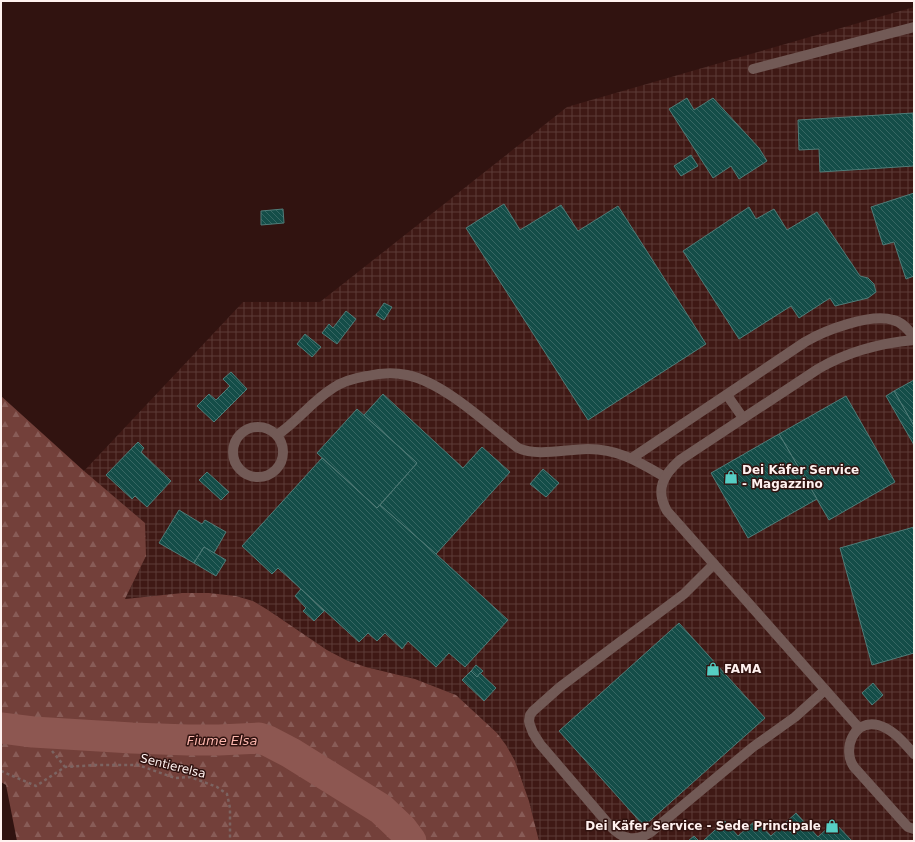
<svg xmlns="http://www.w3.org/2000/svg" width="915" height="842" font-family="'DejaVu Sans',sans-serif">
  <defs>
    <pattern id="industrial-grid" width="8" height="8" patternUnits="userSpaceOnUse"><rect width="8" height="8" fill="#3f1915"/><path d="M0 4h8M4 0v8" fill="none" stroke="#5c3b37"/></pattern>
    <pattern id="forest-firs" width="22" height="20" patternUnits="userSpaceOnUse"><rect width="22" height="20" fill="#73403a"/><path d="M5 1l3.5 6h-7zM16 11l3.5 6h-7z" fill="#885c57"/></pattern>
    <pattern id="building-back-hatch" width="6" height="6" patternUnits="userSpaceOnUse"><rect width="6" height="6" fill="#144d48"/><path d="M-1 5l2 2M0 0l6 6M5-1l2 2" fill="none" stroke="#376763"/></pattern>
  </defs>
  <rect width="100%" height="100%" fill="#311310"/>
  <!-- industrial -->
  <path fill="url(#industrial-grid)" d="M914 7V841H539L529 801 515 761 506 745 497 733 456 695 415 679 366 667 346 660 327 650 268 610 253 601 236 596 209 593H182L125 599 146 556 84 471 243 302H320L567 107Z"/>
  <!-- forest -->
  <path fill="url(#forest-firs)" d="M1 396 84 471 145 523 146 556 125 599 182 593H209L236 596 253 601 268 610 327 650 346 660 366 667 415 679 456 695 497 733 506 745 515 761 529 801 539 841H17L6 785 1 782Z"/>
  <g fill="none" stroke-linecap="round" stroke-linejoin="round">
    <!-- river -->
    <path stroke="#8d5751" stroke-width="31" d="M1 728 33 732 132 738 188 740H219L259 738 268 741 291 753 381 809 402 829 411 841"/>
  </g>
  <!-- building -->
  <g fill="url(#building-back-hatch)" stroke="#507c78">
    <path d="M687 98 694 110 713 98 759 148 767 161 739 179 731 166 713 178 669 109Z"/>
    <path d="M913 113 914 166 820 172 819 149 799 150 798 120Z"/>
    <path d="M691 155 698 166 681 176 674 166Z"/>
    <path d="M914 193V276L906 279 894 242 883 245 871 207Z"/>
    <path d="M504 204 520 230 561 205 578 231 618 206 706 344 588 420 466 228Z"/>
    <path d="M749 207 756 219 774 209 787 230 817 212 860 276 868 278 874 284 876 292 868 298 835 306 830 298 799 318 791 306 739 339 683 251Z"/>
    <path d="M283 209 284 223 261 225V211Z"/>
    <path d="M384 303 392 307 384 320 376 315Z"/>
    <path d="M346 311 356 319 337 344 322 333 329 324 333 328Z"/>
    <path d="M305 334 321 347 312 357 297 344Z"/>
    <path d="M231 372 247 389 214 422 197 406 209 394 216 400 230 386 223 379Z"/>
    <path d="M914 380V426L894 391Z"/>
    <path d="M894 391 914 426V445L886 396Z"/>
    <path d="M383 394 463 468 482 447 510 472 436 554 380 505 417 463 364 415Z"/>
    <path d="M846 396 895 482 829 520 779 434Z"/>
    <path d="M357 409 417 463 377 508 317 453Z"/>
    <path d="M779 434 817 499 748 538 711 473Z"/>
    <path d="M138 442 144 448 141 452 171 481 147 507 135 496 132 499 106 475Z"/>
    <path d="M322 458 377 508 380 505 436 554 508 620 465 667 449 653 436 667 408 641 402 649 385 633 377 641 368 633 359 642 278 568 272 574 242 546Z"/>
    <path d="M543 469 559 483 546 497 530 484Z"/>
    <path d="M207 472 229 492 221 500 199 480Z"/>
    <path d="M179 510 202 524 205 520 226 532 214 553 204 547 194 563 159 543Z"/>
    <path d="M914 527V653L872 665 840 548Z"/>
    <path d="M204 547 226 560 216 576 194 563Z"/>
    <path d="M301 589 324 611 314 621 303 611 306 608 295 596Z"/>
    <path d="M679 623 765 718 644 826 559 731Z"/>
    <path d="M476 665 483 671 477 677 471 671Z"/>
    <path d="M471 671 477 677 480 673 496 688 484 701 462 680Z"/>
    <path d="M873 683 883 695 872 705 862 693Z"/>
    <path d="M796 813 818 837 834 822 852 841H703L725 821 738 836 756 820 771 836Z"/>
    <path d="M694 836 699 841H688Z"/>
  </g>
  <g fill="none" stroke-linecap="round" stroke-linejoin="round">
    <!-- path -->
    <g stroke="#7c6462" stroke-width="2.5" stroke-dasharray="3 3" stroke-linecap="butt">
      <path d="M52 751 65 767"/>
      <path d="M1 771 36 786 65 767 96 765H138L175 778 190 777 217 787 227 794 230 808V841"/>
    </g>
    <!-- minor -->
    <g stroke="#725a56" stroke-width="10">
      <path d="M753 69 914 27"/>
      <path d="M727 395 743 418"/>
      <circle cx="258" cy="452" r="25"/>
      <path d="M277 435C298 421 312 401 333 388 343 381 355 378 367 376 380 373 393 372 407 375 445 383 487 424 518 448 538 457 566 449 588 449 619 449 639 462 665 477"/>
      <path d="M632 458 805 342C825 330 871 313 893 320 902 322 908 329 914 337"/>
      <path d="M714 564 684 594 560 687 533 711 530 715 529 721 530 725 533 733 540 744 611 827C624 840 635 842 651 832L753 747 795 717 825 690"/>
      <path d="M859 728 667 511C655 490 663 475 680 460L818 369C847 352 881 343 914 340"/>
      <path d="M914 754C903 742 893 729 878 725 853 719 842 750 854 767L906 825 908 827 914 829"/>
    </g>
  </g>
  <!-- icons -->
  <defs>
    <g id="shop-bare" transform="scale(1.08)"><path d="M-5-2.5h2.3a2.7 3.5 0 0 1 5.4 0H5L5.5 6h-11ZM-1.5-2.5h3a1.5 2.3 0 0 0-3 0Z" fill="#56cec4" stroke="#311310" stroke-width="2.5" paint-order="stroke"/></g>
  </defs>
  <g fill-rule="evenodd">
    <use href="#shop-bare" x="731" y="477"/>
    <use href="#shop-bare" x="713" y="669"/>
    <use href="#shop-bare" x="832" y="826"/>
  </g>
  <g text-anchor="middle" stroke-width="3" stroke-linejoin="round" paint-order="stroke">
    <!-- poi labels -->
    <g font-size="12" font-weight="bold" fill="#fff1ef" stroke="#311310" text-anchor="start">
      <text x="742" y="474">Dei Käfer Service<tspan x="742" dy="14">- Magazzino</tspan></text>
      <text x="724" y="673">FAMA</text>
      <text x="821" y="830" text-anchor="end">Dei Käfer Service - Sede Principale</text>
    </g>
    <!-- street labels -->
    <g font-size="12" fill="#fff1ef" stroke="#311310">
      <text transform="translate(173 766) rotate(14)" y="4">Sentierelsa</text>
    </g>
    <!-- water labels -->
    <g font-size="13" font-style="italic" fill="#fbb6ad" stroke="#311310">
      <text x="222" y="745">Fiume Elsa</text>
    </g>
  </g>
  <!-- border -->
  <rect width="915" height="842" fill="none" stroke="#fff1ef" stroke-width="4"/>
</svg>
